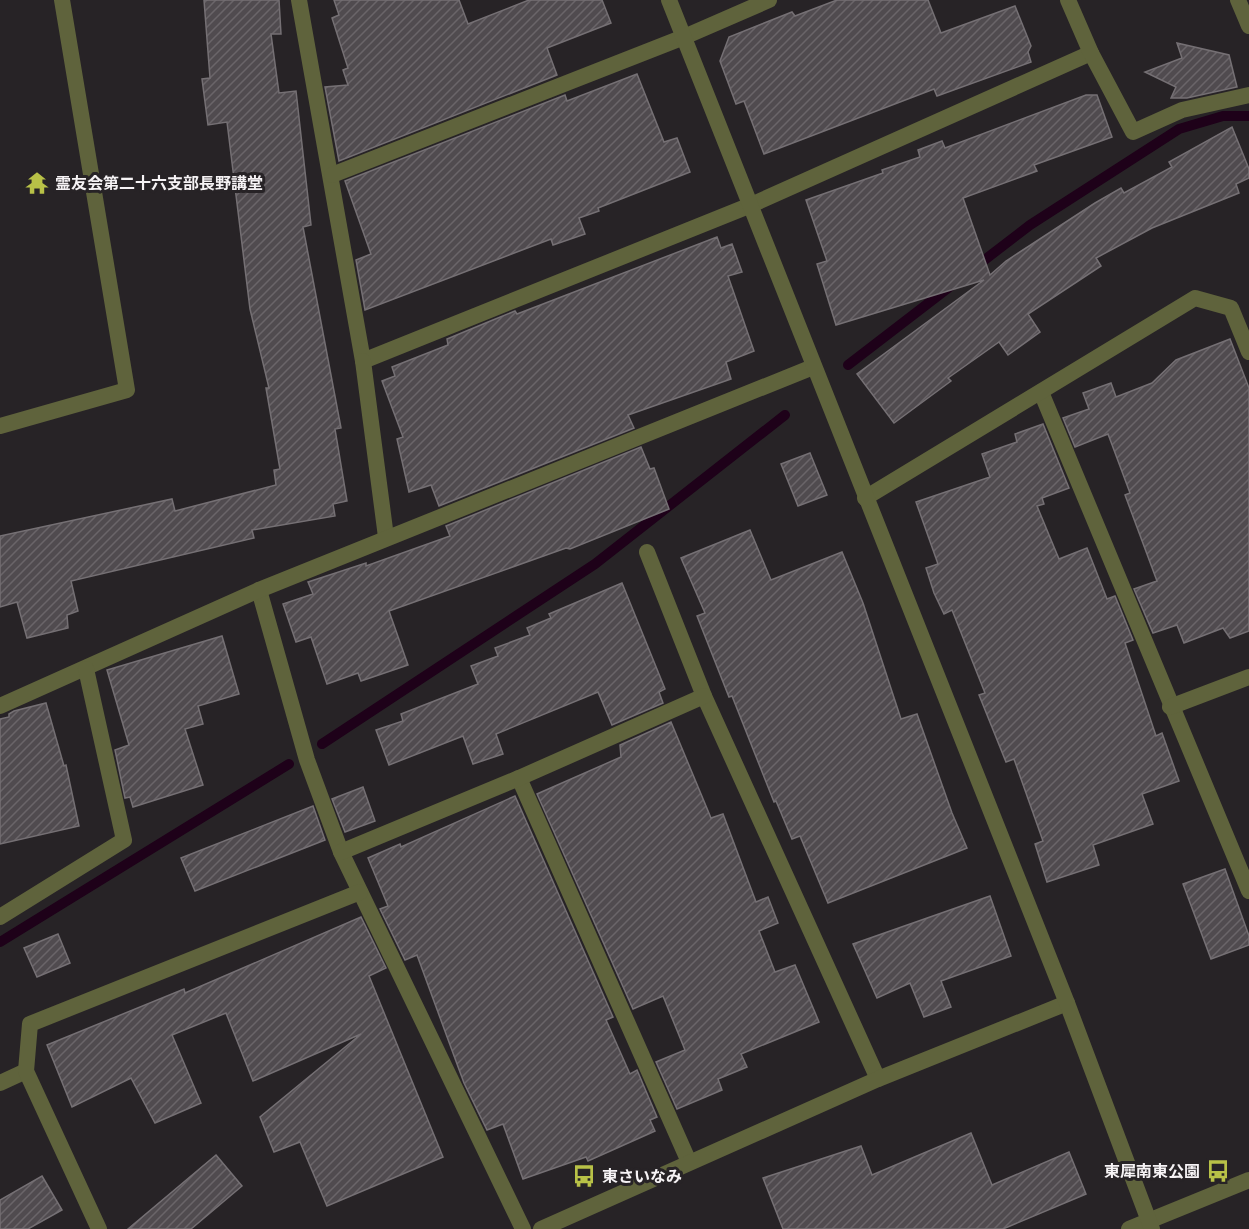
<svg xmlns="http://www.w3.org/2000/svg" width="1249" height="1229" font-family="Signika,'Noto Sans JP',sans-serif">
  <defs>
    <pattern id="building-hatch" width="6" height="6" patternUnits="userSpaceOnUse" patternTransform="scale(1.5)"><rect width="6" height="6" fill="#504b4f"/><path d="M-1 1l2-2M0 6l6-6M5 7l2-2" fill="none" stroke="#6a6569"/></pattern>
  </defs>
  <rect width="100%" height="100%" fill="#272326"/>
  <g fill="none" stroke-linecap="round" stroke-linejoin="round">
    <!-- stream -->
    <g stroke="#1e0119" stroke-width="10">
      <path d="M974 268 1030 225 1179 129 1223 116H1249"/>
      <path d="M848 365 952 285"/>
      <path d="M322 744 595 564 785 415"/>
      <path d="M0 942 289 764"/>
    </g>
  </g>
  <!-- building -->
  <g fill="url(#building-hatch)" stroke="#757074" stroke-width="1.5">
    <path d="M204 0H279L281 34H271L279 93 296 91 311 225 303 227 341 428 335 429 347 501 333 504 335 516 252 530 254 538 71 581 78 611 67 615 68 628 27 638 17 602 0 607V536L172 499 175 511 276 485 274 470 280 469 266 388H269L250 309 227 122 208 125 202 79 210 78Z"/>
    <path d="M334 0H459L468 24 529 0H602L611 23 547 48 557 75 339 161 325 87 348 85 343 70 348 68 332 18 339 15Z"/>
    <path d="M837 0H928L941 33 1015 6 1031 46 1028 52 1031 62 937 96 934 89 764 154 744 101 736 104 720 61 729 37 792 12 795 16Z"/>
    <path d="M1177 43 1229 55 1237 87 1187 98H1171L1176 87 1145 72 1182 58Z"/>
    <path d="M637 74 664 142 677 138 690 172 598 208 599 211 579 218 585 234 553 245 551 239 365 310 356 260 371 254 345 181 565 95 567 101Z"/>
    <path d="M1086 95H1097L1112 137 1034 165 1037 171 963 198 990 275 1006 261 1095 203 1121 188 1124 193 1172 167 1169 162 1232 127 1249 169V178L1236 184 1239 193 1152 228 1096 258 1101 266 1028 314 1040 332 1008 355 999 342 948 378 951 381 894 423 857 374 984 280 836 325 817 264 827 261 806 200 883 173 882 170 920 157 918 150 942 141 945 148Z"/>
    <path d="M717 237 721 248 732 244 742 272 728 276 754 351 726 362 731 379 628 415 634 428 439 506 431 485 409 492 397 439 403 437 382 381 395 376 392 367 448 345 447 339 488 322 515 311 517 314Z"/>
    <path d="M1230 339 1249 388V631L1230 638 1223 628 1184 643 1177 625 1153 633 1134 589 1157 581 1125 495 1130 493 1108 434 1075 447 1063 418 1089 409 1083 393 1111 383 1116 397 1152 383 1176 360Z"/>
    <path d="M1043 424 1069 488 1042 498 1044 504 1037 506 1059 559 1087 548 1107 599 1115 596 1133 640 1125 643 1156 736 1162 733 1179 781 1142 794 1153 824 1093 845 1099 865 1047 882 1035 844 1043 841 1014 759 1006 762 979 695 985 693 952 610 944 614 934 593 926 568 938 564 916 502 990 477 982 454 1017 442 1015 434Z"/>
    <path d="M641 447 650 469 654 468 669 509 570 549 566 548 389 611 408 665 361 681 358 673 327 684 311 637 296 642 283 604 313 594 308 582 366 563V566L450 536 446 526Z"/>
    <path d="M810 453 827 495 798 506 781 464Z"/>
    <path d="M750 530 771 580 842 552 863 603 901 719 917 714 952 813 967 848 828 903 800 836 792 839 776 801 774 802 732 696 729 697 697 616 705 613 681 558Z"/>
    <path d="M622 583 665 689 659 692 663 703 612 725 598 692 496 734 503 754 473 764 463 736 389 765 376 730 403 721 401 714 478 684 471 666 498 656 495 648 530 635 527 628 551 618 549 614Z"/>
    <path d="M222 636 239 694 198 706 203 724 185 729 203 785 133 807 130 797 125 798 115 750 129 745 107 670Z"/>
    <path d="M46 703 64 766 66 765 79 826 0 844V719L9 717V714L14 711Z"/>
    <path d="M671 722 711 818 723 814 756 902 768 897 778 923 759 931 775 972 795 965 819 1022 741 1054 747 1067 718 1079 722 1090 677 1109 656 1062 685 1050 663 996 633 1009 537 794 621 757 620 745Z"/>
    <path d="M363 787 375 821 345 832 332 799Z"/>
    <path d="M515 796 613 1017 606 1020 630 1074 637 1070 657 1117 650 1120 655 1131 588 1161 586 1157 523 1179 503 1124 487 1130 464 1083 417 955 405 960 380 909 388 906 368 858 400 844 401 847Z"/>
    <path d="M313 806 325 840 195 891 181 858Z"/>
    <path d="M1225 869 1249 936V945L1211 959 1183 884Z"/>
    <path d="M990 896 1011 956 941 981 951 1007 924 1017 910 983 877 998 853 944Z"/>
    <path d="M361 917 386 968 369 976 443 1157 327 1206 300 1142 274 1152 260 1117 361 1034 253 1081 226 1013 172 1035 201 1103 155 1123 131 1078 72 1107 47 1045 184 989 185 993Z"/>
    <path d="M58 934 70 963 37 977 24 948Z"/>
    <path d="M971 1133 992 1185 1069 1152 1086 1194 1003 1229H783L763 1178 861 1146 872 1175Z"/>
    <path d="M216 1155 242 1186 191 1229H128Z"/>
    <path d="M42 1176 62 1210 28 1229H0V1200Z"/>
  </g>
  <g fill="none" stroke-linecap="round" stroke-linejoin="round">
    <!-- minor -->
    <g stroke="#5f633c" stroke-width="16">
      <path d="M299 0 363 361 751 205 1091 53"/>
      <path d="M1068 0 1091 53 1133 132 1182 110 1249 95"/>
      <path d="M1238 0 1249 26"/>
      <path d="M332 175 684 37 769 0"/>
      <path d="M363 361 386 537"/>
      <path d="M1041 392 1249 891"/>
      <path d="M0 426 127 390 62 0"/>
      <path d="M865 498 1195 298 1231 308 1249 352"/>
      <path d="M647 552 704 696 878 1079"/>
      <path d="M259 590 307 760 341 852 523 1229"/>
      <path d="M0 706 259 590 813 367"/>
      <path d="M1170 707 1249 677"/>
      <path d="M519 778 689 1162"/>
      <path d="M341 852 519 778 704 696"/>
      <path d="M0 917 124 840 86 669"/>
      <path d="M0 1083 26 1071"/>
      <path d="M99 1229 26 1071 30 1024 360 892"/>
      <path d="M541 1229 878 1079 1067 1003"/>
      <path d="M1129 1229 1249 1180"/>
    </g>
    <!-- tertiary -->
    <path stroke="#5f633c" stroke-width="16" d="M669 0 1067 1003 1152 1229"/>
  </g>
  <!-- icons -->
  <defs>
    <g id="temple-bare" transform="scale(1.8)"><path d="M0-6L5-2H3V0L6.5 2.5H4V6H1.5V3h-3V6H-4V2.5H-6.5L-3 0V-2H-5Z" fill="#b8c147" stroke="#272326" stroke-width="2.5" paint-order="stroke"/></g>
    <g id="bus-bare" transform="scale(1.8)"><path d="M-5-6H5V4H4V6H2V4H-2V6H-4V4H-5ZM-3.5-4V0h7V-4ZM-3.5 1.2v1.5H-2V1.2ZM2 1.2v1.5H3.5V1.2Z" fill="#b8c147" stroke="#272326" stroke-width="2.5" paint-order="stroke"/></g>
  </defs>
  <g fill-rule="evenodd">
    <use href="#temple-bare" x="37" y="183"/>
    <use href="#bus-bare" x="1218" y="1171"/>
    <use href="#bus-bare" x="584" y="1176"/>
  </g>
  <g text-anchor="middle" stroke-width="6" stroke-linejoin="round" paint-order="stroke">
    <!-- poi labels -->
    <g font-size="16" font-weight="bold" fill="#f6f3f5" stroke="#272326" text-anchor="start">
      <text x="55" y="189">霊友会第二十六支部長野講堂</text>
      <text x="1200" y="1177" text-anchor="end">東犀南東公園</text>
      <text x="602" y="1182">東さいなみ</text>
    </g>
  </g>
</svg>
